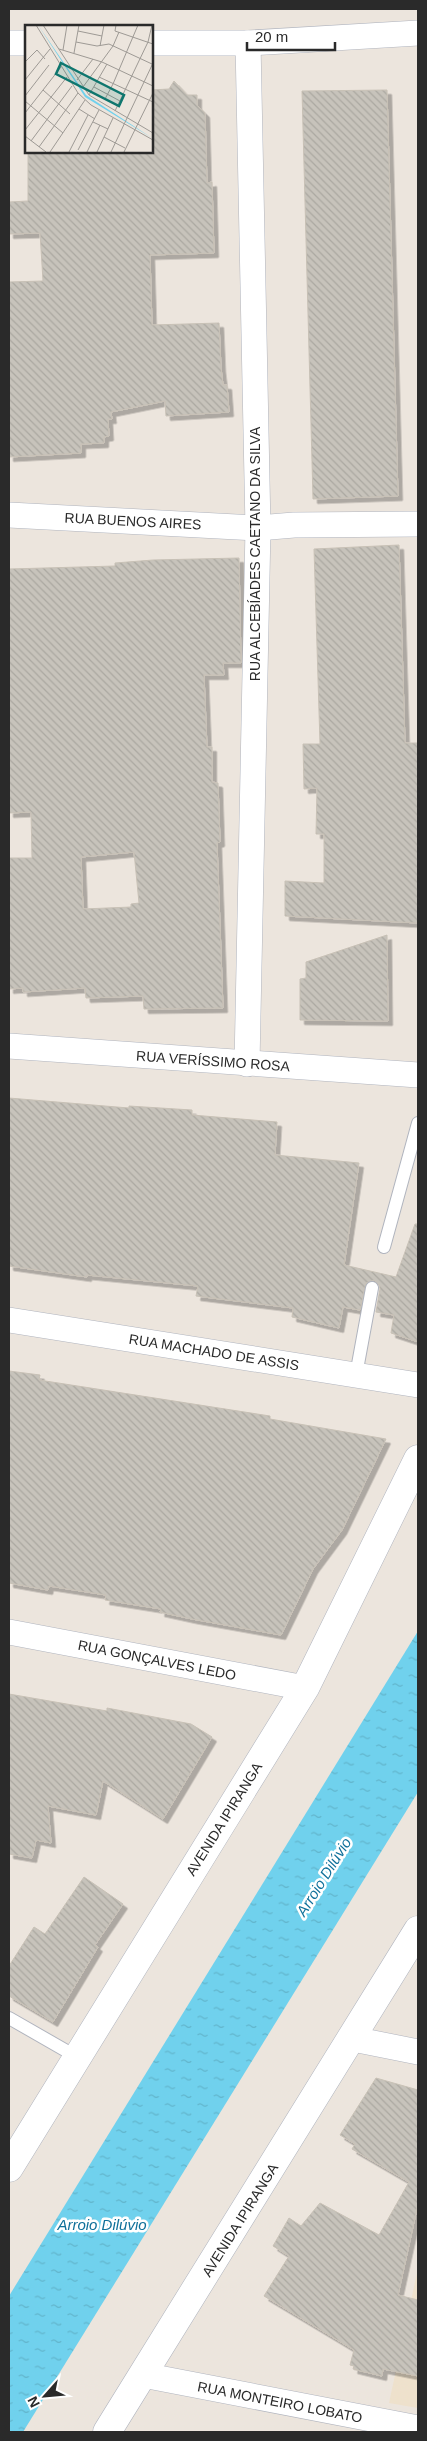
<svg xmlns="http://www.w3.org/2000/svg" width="427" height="2441" font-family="Arial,sans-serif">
  <defs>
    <pattern id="water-ripples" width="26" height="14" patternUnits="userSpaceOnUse" patternTransform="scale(1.25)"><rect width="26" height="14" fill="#70d1ed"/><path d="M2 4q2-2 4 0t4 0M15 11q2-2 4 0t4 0" fill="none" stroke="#61b4cb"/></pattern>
    <pattern id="building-back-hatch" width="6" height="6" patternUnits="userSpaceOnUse" patternTransform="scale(1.25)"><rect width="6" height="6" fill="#c7c3bb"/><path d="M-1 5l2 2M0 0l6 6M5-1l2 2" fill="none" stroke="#aba8a1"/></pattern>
    <filter id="shadow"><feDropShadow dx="4.5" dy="4.5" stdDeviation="0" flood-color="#0004"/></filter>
  </defs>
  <rect width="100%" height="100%" fill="#ece5dd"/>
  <!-- education -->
  <path fill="#eee1cc" d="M418 2268V2408L389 2403Z"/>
  <!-- water -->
  <path fill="url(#water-ripples)" d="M418 1631V1792L23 2432H9V2296Z"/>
  <!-- building -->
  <g fill="url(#building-back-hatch)" stroke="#c8c1b6" fill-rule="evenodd" filter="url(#shadow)">
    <path d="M174 81 187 95H197V105L205 113 207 183 212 182 214 253 150 255 152 325 219 323 221 368 223 385H227L229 412 166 416 165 401 111 412 112 419H108L109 436 104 437V443L81 444V453L9 457V282L43 281 40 233 9 234V202L28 201V151H151V90L169 89Z"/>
    <path d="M387 90 398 496 313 499 302 91Z"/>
    <path d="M399 545 405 743H418V923L285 916V881L324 883V834H316L317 788 304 789 303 744H320L314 549Z"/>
    <path d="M239 558 241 663H223L224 675H204L207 747H212V782L218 783 220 842 217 843 223 1008 144 1009 143 996 86 998 85 988 23 992V988L9 989V858H32L31 812 9 813V569L115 566V563L153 560ZM134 852 139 903 131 904V907L83 909 81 857Z"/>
    <path d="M387 935 388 1021 300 1020V979L306 978V962Z"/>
    <path d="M9 1098 129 1108V1106L192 1110V1115L277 1122 275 1155 359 1163 344 1265 396 1277 415 1224H418V1342L391 1333 394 1315 376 1312 380 1289 379 1285 374 1280 366 1283 360 1310 343 1307 339 1328 292 1317 293 1308 196 1296 198 1286 87 1275V1277L9 1266Z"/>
    <path d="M9 1371 40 1375 39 1380 270 1416V1419L386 1439 342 1530 313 1569 281 1635 192 1619 160 1612 161 1609 105 1600 106 1595 49 1586 48 1590 9 1583Z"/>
    <path d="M9 1694 107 1711V1708L191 1724 212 1737 163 1819 103 1781 96 1815 48 1806 51 1843 36 1840 32 1858 9 1854Z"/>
    <path d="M84 1877 123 1904 95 1945 98 1947 53 2022 9 1996V1966L34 1927 45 1934Z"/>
    <path d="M376 2078 418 2090V2204L398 2295 418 2300V2376L383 2369 382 2376 353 2369 354 2366 350 2365 354 2350 264 2296 289 2256 273 2246 289 2218 301 2226 320 2203 379 2235 409 2182 352 2149 355 2144 340 2135Z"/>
  </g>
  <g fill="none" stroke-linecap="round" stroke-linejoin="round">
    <!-- lane casing -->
    <g stroke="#b0b4be" stroke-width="14">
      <g id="lane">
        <path d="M384 1247 418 1123"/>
        <path d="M356 1375 372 1288"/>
        <path d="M9 2018 77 2057"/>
      </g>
    </g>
    <!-- street casing -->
    <g stroke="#b0b4be" stroke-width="26">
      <g id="street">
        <path d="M9 43H26"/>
        <path d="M151 43H248L418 33"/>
        <path d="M9 515 258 528 294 525 418 524"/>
        <path d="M9 1046 418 1075"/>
        <path d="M247 1064 258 528 248 43"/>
        <path d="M9 1320 418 1385"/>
        <path d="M9 1632 305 1688"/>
        <path d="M353 2039 418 2052"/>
        <path d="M143 2375 418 2428"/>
      </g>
    </g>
    <!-- secondary casing -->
    <g stroke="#b0b4be" stroke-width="29">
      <g id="secondary">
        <path d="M9 2168 305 1688 418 1459"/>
        <path d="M107 2432 418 1930"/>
      </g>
    </g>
    <!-- lane -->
    <use href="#lane" stroke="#fff" stroke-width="12"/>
    <!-- street -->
    <use href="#street" stroke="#fff" stroke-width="25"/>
    <!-- secondary -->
    <use href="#secondary" stroke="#fff" stroke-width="28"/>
  </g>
  <g text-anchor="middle" stroke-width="5" stroke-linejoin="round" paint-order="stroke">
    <!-- street labels -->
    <g font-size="14" fill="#2a2a2a" stroke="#fff">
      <text transform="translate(133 521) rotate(3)" y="5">RUA BUENOS AIRES</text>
      <text transform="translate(255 554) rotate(-90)" y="5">RUA ALCEBÍADES CAETANO DA SILVA</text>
      <text transform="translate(213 1061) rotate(4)" y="5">RUA VERÍSSIMO ROSA</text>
      <text transform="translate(214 1352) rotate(9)" y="5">RUA MACHADO DE ASSIS</text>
      <text transform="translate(157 1660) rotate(11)" y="5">RUA GONÇALVES LEDO</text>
      <text transform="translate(224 1819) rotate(-58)" y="5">AVENIDA IPIRANGA</text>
      <text transform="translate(240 2220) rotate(-58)" y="5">AVENIDA IPIRANGA</text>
      <text transform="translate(280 2402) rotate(11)" y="5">RUA MONTEIRO LOBATO</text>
    </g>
    <!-- water labels -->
    <g font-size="15" font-style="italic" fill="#0f709a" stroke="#fff">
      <text transform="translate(324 1877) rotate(-58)" y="5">Arroio Dilúvio</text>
      <text x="102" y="2230">Arroio Dilúvio</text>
    </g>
  </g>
  <!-- overview -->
  <g transform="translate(25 25)">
    <rect width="128" height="128" fill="#ece5dd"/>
    <path d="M13 0 61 70 127 113 60 72Z" fill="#70d1ed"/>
    <path fill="none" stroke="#9e9a95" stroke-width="1" d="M11 0 53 68 66 80 128 115M18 0 64 70 128 108M91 0 90 6 128 19M53 6 77 11M51 17 72 21 84 19 127 39M75 21 79 0M34 24 77 37 128 61M38 25 42 0M49 28 54 0M0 37 12 25 20 34M74 52 128 77M0 55 25 24M52 55 68 34M58 62 88 21 94 7M69 62 95 76M18 65 45 89M64 70 82 39M0 71 24 40M76 72 80 74 88 59 113 0M0 76 38 108M54 84 70 94M90 86 123 17 127 0M0 88 36 42M68 97 83 104M0 105 42 52M0 111 21 127M79 112 100 123M6 116 47 61M14 122 53 68M53 125 74 85M25 127 60 75M44 127 63 90M62 127 75 100M72 127 88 93M86 127 128 38M99 127 128 68"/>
    <path fill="#0f766e" fill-opacity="0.15" stroke="#0f766e" stroke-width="2.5" d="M36 38 99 70 94 81 31 49Z"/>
    <rect width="128" height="128" fill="none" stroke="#2a2a2a" stroke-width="2.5"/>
  </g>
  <!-- border -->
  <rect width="427" height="2441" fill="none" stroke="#2a2a2a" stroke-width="20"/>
  <!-- north arrow -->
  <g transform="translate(45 2396) rotate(243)" stroke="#ffffff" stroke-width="4" paint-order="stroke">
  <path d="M0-4L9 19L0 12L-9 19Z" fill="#2a2a2a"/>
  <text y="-8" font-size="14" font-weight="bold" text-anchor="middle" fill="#2a2a2a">N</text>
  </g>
  <!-- scale -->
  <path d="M247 42v8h88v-8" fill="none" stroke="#2a2a2a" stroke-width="2.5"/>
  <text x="255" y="42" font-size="15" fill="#2a2a2a" stroke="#ffffff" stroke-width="4" paint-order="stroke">20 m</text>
</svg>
